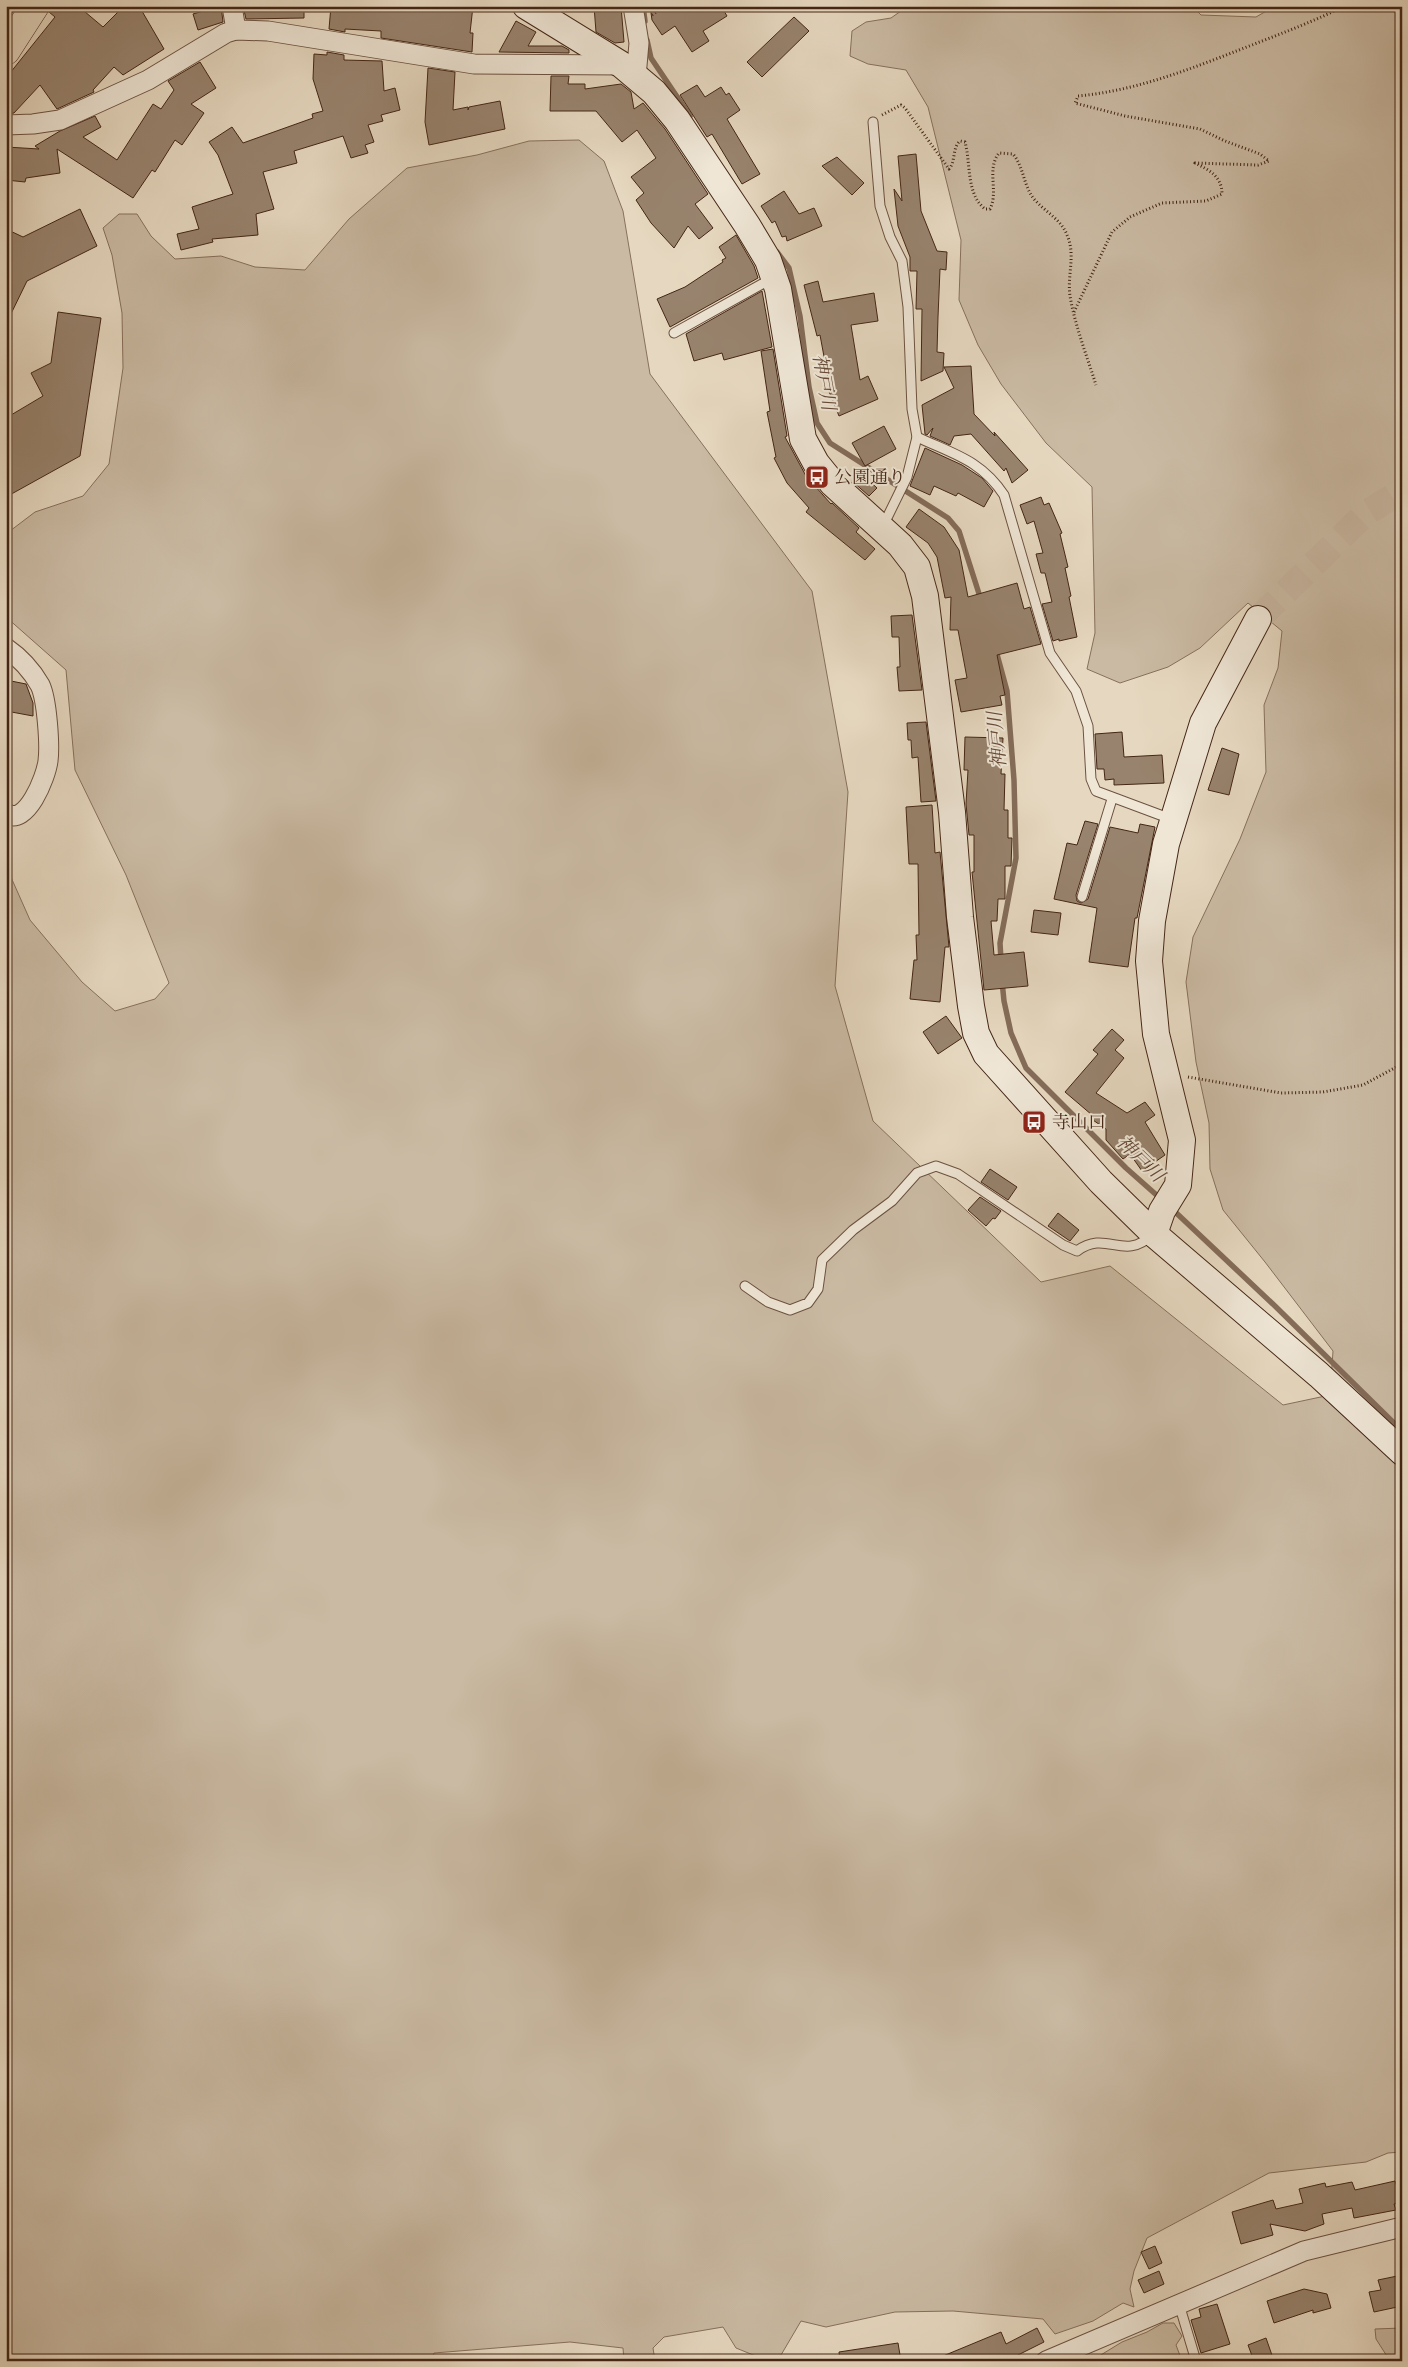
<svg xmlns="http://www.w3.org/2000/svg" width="1408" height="2367" font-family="'IM FELL Great Primer','Noto Serif JP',serif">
  <rect width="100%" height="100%" fill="#e6d8c0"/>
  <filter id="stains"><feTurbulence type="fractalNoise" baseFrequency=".004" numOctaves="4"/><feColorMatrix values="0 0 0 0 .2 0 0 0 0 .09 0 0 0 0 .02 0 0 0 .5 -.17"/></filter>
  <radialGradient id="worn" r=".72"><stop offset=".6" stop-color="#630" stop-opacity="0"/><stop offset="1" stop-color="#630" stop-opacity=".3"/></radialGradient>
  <!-- green -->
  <g fill="#cabaa3" stroke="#87705c">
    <path d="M908 6H1192L1201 15 1256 17 1275 6H1402V2152L1388 2153 1366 2162 1269 2173 1147 2238 1134 2271 1130 2289 1134 2307 1123 2303 1093 2321 1055 2334 1043 2319 953 2311 895 2312 826 2327 801 2321 781 2355 763 2359 736 2348 723 2327 664 2337 653 2348 655 2361H624L623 2348 570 2342 434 2353 432 2361H6V866L30 920 82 982 115 1011 155 999 169 983 126 875 75 770 66 670 6 617V534L35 512 83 496 109 464 123 368 122 313 112 255 103 228 119 214H137L151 236 175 259 221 256 255 267 305 270 349 219 407 168 477 155 529 141 579 140 604 161 623 211 650 374 812 591 848 792 835 986 873 1121 1041 1282 1110 1266 1283 1405 1330 1395 1333 1351 1265 1262 1223 1210 1210 1169 1209 1123 1196 1062 1186 982 1193 937 1240 839 1266 772 1264 705 1278 668 1282 631 1248 603 1200 648 1168 667 1120 683 1087 669 1095 633 1092 487 1046 443 1001 384 978 345 959 300 961 240 928 107 906 70 868 64 850 56 852 31 866 22 891 18Z"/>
    <path d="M1163 2323H1174L1182 2336 1176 2345 1182 2361H1091L1122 2342 1147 2332Z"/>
    <path d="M1402 2328V2361H1390L1376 2339 1375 2329Z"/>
  </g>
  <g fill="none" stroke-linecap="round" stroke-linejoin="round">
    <!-- stream -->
    <g stroke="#846c59" stroke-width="5.5">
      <path d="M643 6 645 21"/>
      <path d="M647 40 651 58 690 116"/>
      <path d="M777 252 789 268 800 316 809 387 817 423 830 443 948 518 959 531 981 600"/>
      <path d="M995 647 1007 691 1014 780 1016 858 1000 943 1001 960"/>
      <path d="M1002 981 1004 1001 1011 1033 1026 1068 1126 1168 1161 1199"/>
      <path d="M1171 1208 1275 1306 1402 1431"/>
    </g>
  </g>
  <!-- building -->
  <g fill="#98836e" stroke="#442615">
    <path d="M51 6H78L103 27 124 6H139L164 49 123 75 114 67 93 90 94 92 57 109 40 85 14 113 6 114V78L55 17 49 12Z"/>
    <path d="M209 6H221L223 22 198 30 193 14 210 9Z"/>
    <path d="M243 6H304V18L246 19Z"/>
    <path d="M331 6H473L470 33H473L472 52 381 38V31L345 29V32L329 29Z"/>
    <path d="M594 6H621L624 42 615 43 596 32Z"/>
    <path d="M650 6H721L727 16 703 31 709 41 692 52 675 26 662 35 652 20Z"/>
    <path d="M794 17 809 31 762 77 747 62Z"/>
    <path d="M516 21 536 32 528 46H562L569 50V53L499 52Z"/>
    <path d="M327 52 344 55V60L382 61 384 91 395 88 400 110 381 115 383 121 368 125 374 142 365 145 368 153 351 158 343 136 294 151 297 163 263 172 274 209 256 214 258 235 212 239 213 242 181 250 177 234 199 229 192 207 233 194 218 155 209 142 232 127 243 143 313 118 312 114 323 111 313 79 314 54 327 55Z"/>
    <path d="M200 62 216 88 191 104 204 113 182 145 175 140 155 172 152 170 133 198 57 149 60 173 26 178 25 182 6 180V147L39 149 35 146 60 131 95 116 101 127 83 137 117 160 153 104 161 109 174 90 168 81Z"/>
    <path d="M428 68 455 72 453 110 468 107V110L469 107 500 101 505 129 429 145 425 122Z"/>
    <path d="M551 76H569L568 84H585V89L621 84 631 92 634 109 643 103 665 129 708 194 695 204 713 228 699 239 688 226 674 248 651 223 636 200 644 193 631 177 656 158 637 130 622 142 596 111H550Z"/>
    <path d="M697 85 705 97 721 87 726 95 729 93 740 110 727 119 760 174 742 184 712 134 707 137 680 95Z"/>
    <path d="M916 154 921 211 937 251 947 252 946 270 940 269 938 317 937 352 944 353 943 371 921 381 922 309H916L917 271H910V257L898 226 894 189 902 201 898 156Z"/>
    <path d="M837 157 864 183 852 195 822 166Z"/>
    <path d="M784 191 799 214 814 208 822 226 787 241 786 236 782 237 775 221 772 223 761 206Z"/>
    <path d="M80 209 97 246 27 281 6 324V229L23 237Z"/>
    <path d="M736 235 754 266 758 278 670 327 657 299 685 287 723 262 722 260 726 258 719 247Z"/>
    <path d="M818 281 823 302 874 293 878 321 851 325 860 380 868 376 878 399 839 416 828 389H830L820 335 817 336 804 285Z"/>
    <path d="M762 291 772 347 724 360 722 353 694 361 686 334Z"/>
    <path d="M58 312 101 318 80 456 6 497V418L43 396 31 373 51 363Z"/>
    <path d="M773 349 787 436 785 437 806 476 831 504 832 503 859 528 856 532 875 549 865 560 806 512 809 508 787 483 774 458 776 457 767 412 770 411 761 351Z"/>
    <path d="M971 366 974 414 995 436 994 432 1028 470 1012 483 1006 468 1004 471 971 434 954 436 950 445 930 436 933 428 927 435 925 434 922 405 954 388 944 367Z"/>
    <path d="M884 426 896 449 865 466 852 443Z"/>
    <path d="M925 448 962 465 982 478 993 491 984 507 958 493 956 496 934 486 930 495 910 486Z"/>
    <path d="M860 472 877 488 869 496 852 481Z"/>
    <path d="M1041 497 1044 505 1049 503 1062 533 1060 534 1068 567 1065 568 1071 596 1069 597 1077 637 1059 641V639L1053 641 1042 604 1052 602 1045 573H1041L1036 554 1043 553 1034 521 1027 524 1020 505Z"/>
    <path d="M919 509 944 527 959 550 968 597 1017 583 1024 609 1030 607 1041 644 997 655 1005 695 1000 696 1002 705 961 712 955 680 967 678 958 630H950L951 597 945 598 937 557 928 543 906 527Z"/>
    <path d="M912 615 922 690 899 691 897 667H900L899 637H892L891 616Z"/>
    <path d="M6 680 26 684 33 703V716L6 711Z"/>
    <path d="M926 722 936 801 921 802 918 757 912 758 911 740H908L907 723Z"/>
    <path d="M1122 732 1124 757 1162 755 1164 783 1114 785V779L1105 780 1104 769H1097L1095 734Z"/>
    <path d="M965 737 1003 738 1001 774H1005L1004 810H1008V838H1012L1011 866H1005V899H998L997 921H991L994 955 1024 952 1028 986 984 990 972 872H974V835H969L966 804 968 770H964Z"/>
    <path d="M1222 748 1239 754 1229 795 1208 790Z"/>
    <path d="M932 805 935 853 940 852 949 947H945L940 1002 910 999 914 960H917L916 935H919L918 864H909L906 807Z"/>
    <path d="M1085 821 1098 824 1076 895 1077 901 1081 903 1088 899 1110 827 1138 833 1140 824 1155 827 1137 918H1135L1128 967 1089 962 1097 908 1054 899 1067 843 1077 845Z"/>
    <path d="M1034 910 1061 913 1058 935 1031 932Z"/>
    <path d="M946 1016 962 1038 938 1054 923 1032Z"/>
    <path d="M1112 1029 1124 1040 1115 1050 1124 1058 1096 1093 1127 1113 1145 1102 1155 1115 1145 1122 1165 1155 1142 1171 1130 1154 1123 1159 1106 1140V1129L1090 1118 1092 1115 1065 1092 1098 1054 1093 1050Z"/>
    <path d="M990 1169 1017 1187 1008 1200 981 1182Z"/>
    <path d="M980 1197 1001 1211 995 1219 993 1218 986 1226 968 1210Z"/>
    <path d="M1058 1213 1079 1230 1070 1241 1048 1226Z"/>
    <path d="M1395 2181 1397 2187 1402 2186V2202L1394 2204 1396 2210 1354 2218 1352 2208 1322 2214 1324 2224 1305 2231 1270 2224 1273 2235 1241 2244 1232 2212 1273 2200 1276 2209 1303 2203 1299 2189 1325 2183 1326 2187 1352 2182 1355 2190Z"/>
    <path d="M1155 2246 1162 2263 1149 2269 1141 2252Z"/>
    <path d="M1159 2271 1164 2284 1144 2293 1138 2280Z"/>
    <path d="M1402 2275V2306L1374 2312 1369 2292 1381 2290 1378 2280Z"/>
    <path d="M1304 2289 1327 2294 1331 2308 1313 2313V2310L1274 2323 1267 2301Z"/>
    <path d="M1217 2304 1230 2344 1201 2353 1191 2320 1201 2317 1199 2309Z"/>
    <path d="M1037 2328 1044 2342 1016 2356 1002 2361H931L1001 2332 1006 2344Z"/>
    <path d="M1266 2338 1274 2361H1254L1248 2345Z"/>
    <path d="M898 2343 901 2361H840L839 2352Z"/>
  </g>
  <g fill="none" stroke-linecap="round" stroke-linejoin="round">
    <!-- secondary-tunnel -->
    <path stroke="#c6b49e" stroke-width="26" stroke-dasharray="26 13" stroke-linecap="butt" d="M1258 619 1366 513 1402 491"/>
    <!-- lane casing -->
    <g stroke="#6c5240" stroke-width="11">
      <g id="lane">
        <path d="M873 122 880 206 890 237 902 261 908 307 912 409 917 437 907 477 883 526"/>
        <path d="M674 333 771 279"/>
        <path d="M917 437C953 454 981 460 1004 495L1050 653 1076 691 1088 726 1091 779 1096 791 1171 819"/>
        <path d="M1082 897 1112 799"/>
        <path d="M745 1286 768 1302 790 1310 808 1303 818 1289 822 1260 853 1230 892 1201 917 1173 936 1166 958 1174 1063 1245 1077 1251C1107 1229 1123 1262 1152 1235"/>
        <path d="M1179 2304 1196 2361"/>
      </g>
    </g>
    <!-- street casing -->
    <g stroke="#6c5240" stroke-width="21">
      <g id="street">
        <path d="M232 6 236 30"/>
        <path d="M633 6 639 43 636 77"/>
        <path d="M6 125 33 124 60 120 148 80 226 33 236 30 268 31 474 64 622 65"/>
        <path d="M6 648C19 657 32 671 40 685 47 699 50 745 48 761 46 777 26 828 6 813"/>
        <path d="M1046 2361 1304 2251 1402 2227"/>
      </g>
    </g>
    <!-- secondary casing -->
    <g stroke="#442615" stroke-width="28">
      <g id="secondary">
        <path d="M526 6 622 65 654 92 677 120 747 225 768 260 778 289 803 439 816 463 833 484 900 545 917 567 925 596 952 812 960 917 971 1006 976 1033 986 1054 1101 1182 1154 1234 1319 1375 1402 1452"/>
        <path d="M1154 1234 1162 1211 1178 1185 1182 1140 1156 1034 1149 961 1152 921 1166 844 1203 723 1258 619"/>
      </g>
    </g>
    <!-- primary casing -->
    <g stroke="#442615" stroke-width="29">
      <path id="primary" d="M6 51 35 6"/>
    </g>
    <!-- path -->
    <g stroke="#442615" stroke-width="3" stroke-dasharray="1 2.5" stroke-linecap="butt">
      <path d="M652 15 664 6"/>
      <path d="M882 115 901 105 905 108 949 169C956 161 952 148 960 141L965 142C971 164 966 194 985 209H990C999 191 986 170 999 153L1013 154C1024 167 1023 185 1034 199 1045 212 1061 219 1067 235 1076 255 1067 275 1070 296 1075 326 1087 356 1096 385"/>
      <path d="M1074 312 1112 232 1130 217 1162 203 1206 201 1222 194C1222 176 1209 170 1195 163L1258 165 1269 161 1260 154 1225 141 1200 129 1125 116 1075 103 1078 96C1134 91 1188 70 1239 50 1275 36 1310 23 1345 6"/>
      <path d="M1188 1077 1281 1093 1323 1092 1363 1085 1402 1064"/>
    </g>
    <!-- lane -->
    <use href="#lane" stroke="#efe6d6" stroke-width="9"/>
    <!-- street -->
    <use href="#street" stroke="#efe6d6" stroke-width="19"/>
    <!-- secondary -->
    <use href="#secondary" stroke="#efe6d6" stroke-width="26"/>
    <!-- primary -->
    <use href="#primary" stroke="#e6d8c0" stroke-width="28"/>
  </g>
  <!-- icons -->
  <defs>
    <g id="bus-square" transform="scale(1.25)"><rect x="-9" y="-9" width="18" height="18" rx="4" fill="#8f2418" stroke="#efe6d6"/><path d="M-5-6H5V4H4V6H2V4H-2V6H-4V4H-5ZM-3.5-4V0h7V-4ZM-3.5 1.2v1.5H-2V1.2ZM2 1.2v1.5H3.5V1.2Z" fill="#fff"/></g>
  </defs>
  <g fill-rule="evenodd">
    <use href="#bus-square" x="817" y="477"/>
    <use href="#bus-square" x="1034" y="1122"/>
  </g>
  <g text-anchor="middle" stroke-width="4" stroke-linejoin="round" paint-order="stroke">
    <!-- poi labels -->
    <g font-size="18" fill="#442615" stroke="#efe6d6" text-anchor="start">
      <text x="834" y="483">公園通り</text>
      <text x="1052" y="1128">寺山口</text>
    </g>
    <!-- water labels -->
    <g font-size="19" font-style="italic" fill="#644937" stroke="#efe6d6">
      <text transform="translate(825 382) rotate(80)" y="7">神戸川</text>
      <text transform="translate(996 740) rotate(-95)" y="7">神戸川</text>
      <text transform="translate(1141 1158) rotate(44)" y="7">神戸川</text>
    </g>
  </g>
  <!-- margin -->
  <rect width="1408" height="2367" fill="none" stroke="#e6d8c0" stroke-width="25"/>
  <rect x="8" y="8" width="1393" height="2352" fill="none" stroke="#442615" stroke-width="2.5"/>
  <rect x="12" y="12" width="1383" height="2342" fill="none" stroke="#442615"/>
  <rect width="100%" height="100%" filter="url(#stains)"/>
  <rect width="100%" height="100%" fill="url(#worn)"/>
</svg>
